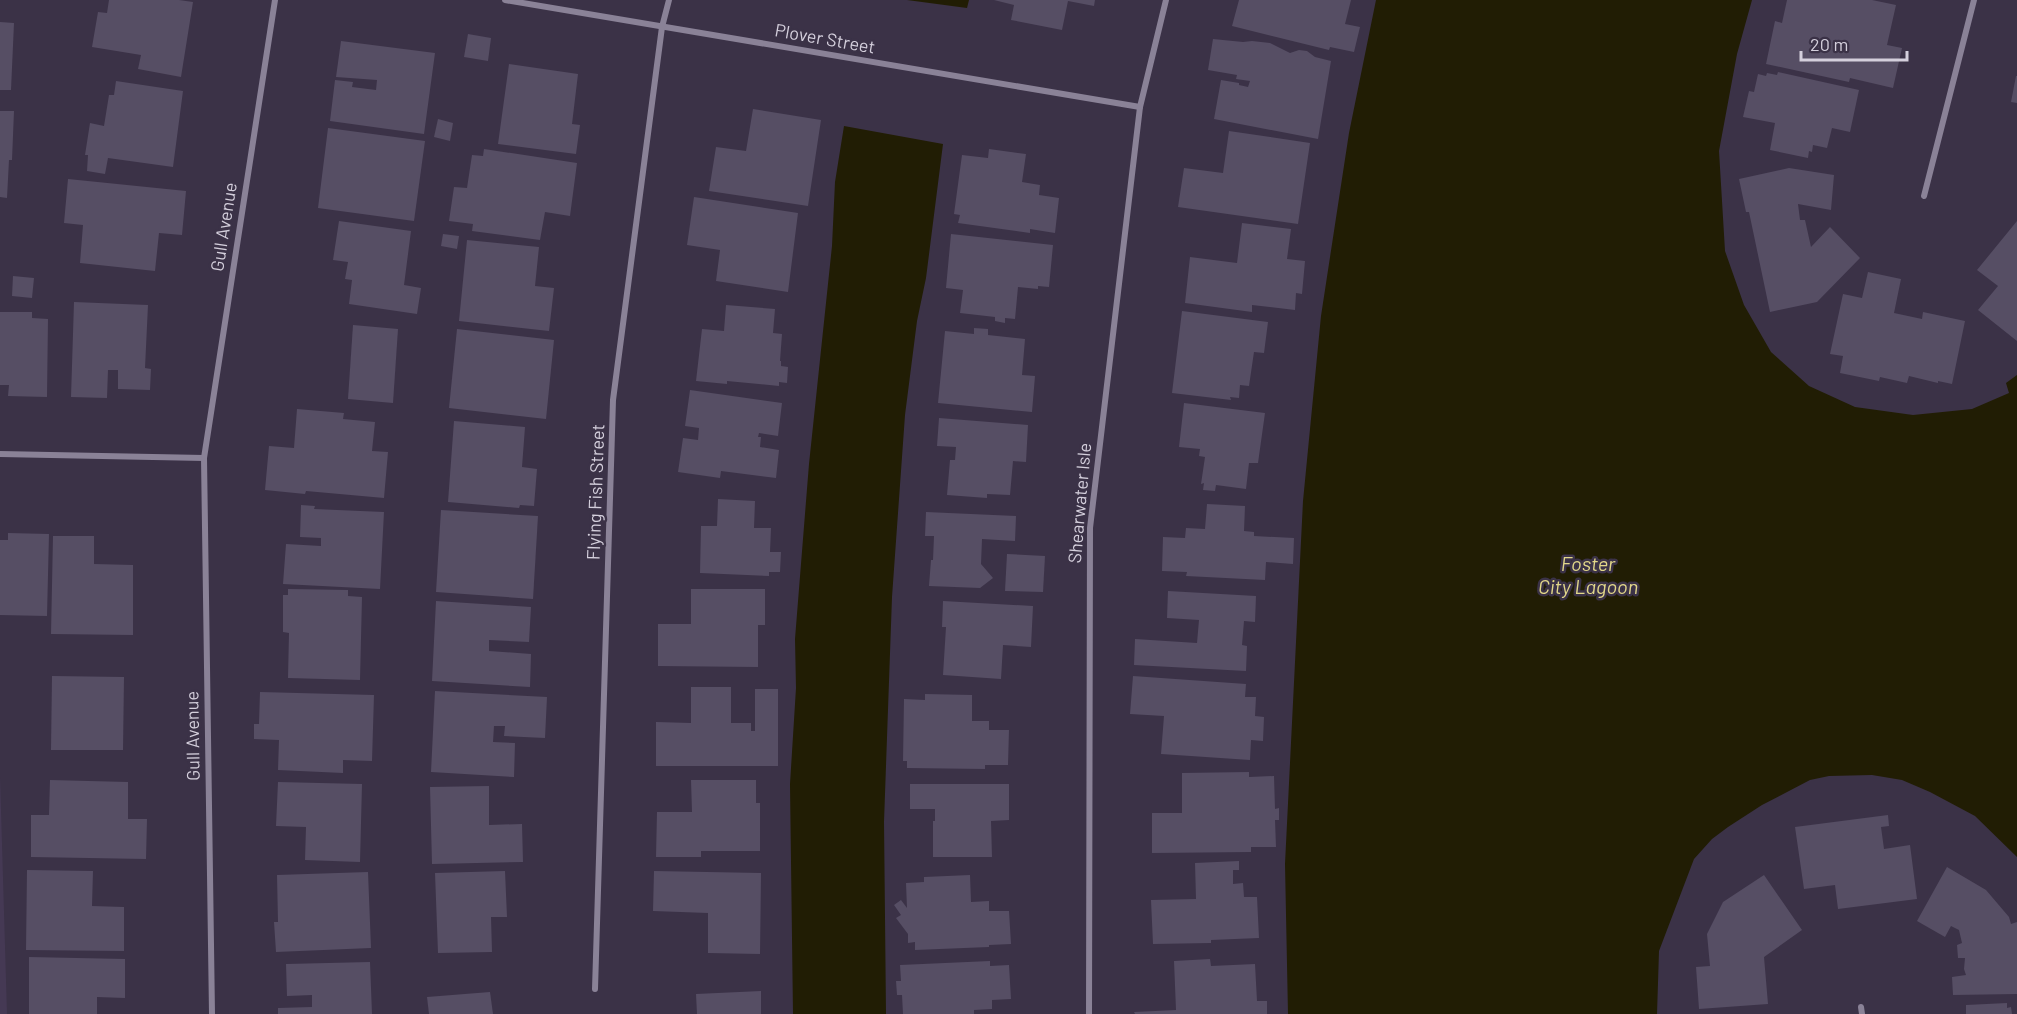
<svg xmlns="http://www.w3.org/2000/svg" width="2017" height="1014" font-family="Barlow,sans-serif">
  <rect width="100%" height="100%" fill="#3b3247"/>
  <!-- built -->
  <path fill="#453954" d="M0 776 7 1014H0Z"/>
  <!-- water -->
  <g fill="#211d04">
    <path d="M907 0H969L967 8Z"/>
    <path d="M1376 0H1752L1737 54 1719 151 1725 251 1744 305 1771 352 1809 386 1855 407 1913 415 1972 409 2009 393 2006 383 2017 375V857L1975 816 1930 792 1902 780 1872 775 1829 776 1810 780 1762 805 1728 827 1712 839 1694 859 1659 951 1657 1014H1288L1285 864 1303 501 1321 316 1349 133Z"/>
    <path d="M844 126 943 144 926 278 917 321 905 415 892 597 884 822 886 1014H793L790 784 796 688 795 639 809 464 832 246 835 182Z"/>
  </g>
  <!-- building -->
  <g fill="#564e64">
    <path d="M109 0H179L193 2 181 77 138 69 141 55 92 47 98 12 107 13Z"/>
    <path d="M994 0H1095L1094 6 1068 1 1062 30 1011 20 1014 5Z"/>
    <path d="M1239 0H1351L1345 24 1360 27 1354 52 1330 47 1329 50 1232 26Z"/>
    <path d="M1787 0H1872L1896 5 1887 45 1902 48 1893 88 1850 78 1849 82 1766 64 1775 21 1782 23Z"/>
    <path d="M0 22 14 23 11 90H0Z"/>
    <path d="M468 34 491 38 488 61 464 57Z"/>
    <path d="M1213 39 1243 42 1252 41 1270 43 1290 53 1299 50 1307 51 1315 57 1331 61 1318 139 1214 119 1221 80 1239 83V85L1248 87 1250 81 1236 79 1237 75 1208 70Z"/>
    <path d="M341 41 435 53 424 134 330 121 335 80 353 82 352 87 376 90 377 80 336 77Z"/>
    <path d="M509 64 578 74 572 124 580 125 576 154 498 144Z"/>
    <path d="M1778 72 1859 90 1850 132 1832 128 1827 148 1813 145 1812 152 1809 151 1808 158 1770 150 1775 123 1743 117 1749 91 1754 92 1758 74 1766 76 1767 73 1777 75Z"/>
    <path d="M2016 76H2017V103L2011 102Z"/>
    <path d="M116 81 183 91 173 167 108 158 105 174 87 171 88 155H85L90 123 104 126 109 95H114Z"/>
    <path d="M753 109 821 120 808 206 709 191 716 147 746 151Z"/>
    <path d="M0 111H14L12 160H9L7 198 0 197Z"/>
    <path d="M438 119 453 123 450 141 434 137Z"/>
    <path d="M328 128 425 141 414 221 318 208Z"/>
    <path d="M1229 131 1310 143 1298 224 1178 207 1184 168 1223 173Z"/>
    <path d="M484 149 577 163 570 216 545 212 540 240 472 231 473 224 449 221 454 187 467 188 472 155 483 156Z"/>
    <path d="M989 149 1026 154 1022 182 1040 185 1039 195 1059 198 1055 233 1030 229V233L958 223 960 215 954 214 962 155 988 158Z"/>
    <path d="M1789 168 1834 175 1831 210 1798 204 1800 220H1805L1811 247 1830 227 1860 258 1817 302 1770 312 1749 212H1746L1739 179Z"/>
    <path d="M68 179 186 191 182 235 159 233 155 271 80 263 83 225 64 223Z"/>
    <path d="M694 197 798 213 788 292 716 281 720 250 687 245Z"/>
    <path d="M339 221 411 231 404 285 421 288 417 314 349 304 352 280 345 279 348 262 333 260Z"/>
    <path d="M2017 221V341L1978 310 1998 286 1977 270Z"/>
    <path d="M1242 223 1291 229 1287 259 1305 261 1302 294 1296 293 1295 310 1252 305V312L1185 303 1190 257 1237 263Z"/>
    <path d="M443 234 459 236 457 249 441 246Z"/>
    <path d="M951 234 1053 245 1049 287 1038 286V289L1018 287 1015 319 1005 318V323L995 321V317L960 313 963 290 946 288Z"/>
    <path d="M467 240 539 247 535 286 554 288 549 331 459 321Z"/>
    <path d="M1868 272 1901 279 1894 313 1922 319 1923 312 1965 321 1952 384 1938 381V383L1909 376 1907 383 1880 377 1879 381 1840 373 1843 356 1830 354 1843 294 1862 298Z"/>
    <path d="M13 276 34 278 32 298 12 296Z"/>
    <path d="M74 302 148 305 145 368 151 369 150 390 118 389V370H108L107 398 71 397Z"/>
    <path d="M726 305 775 309 773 333 782 334 780 361H781V366L788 367 787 383 779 382V386L727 381V384L696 381 702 329 724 331Z"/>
    <path d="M1182 311 1268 322 1264 353 1254 352 1249 386 1240 385 1239 398 1230 397 1231 400 1172 393Z"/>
    <path d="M0 312H32V318L48 319 47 397 8 396 9 385H0Z"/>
    <path d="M353 325 398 329 393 403 348 399Z"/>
    <path d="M974 328 988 329V335L1025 339 1022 375 1035 376 1032 412 938 403 945 331 974 334Z"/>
    <path d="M457 329 554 340 546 419 449 408Z"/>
    <path d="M690 390 782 403 778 436 759 433 758 437H761L760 447 779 450 776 478 721 471 720 478 678 472 683 438 698 440 699 428 685 426Z"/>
    <path d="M1184 403 1265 413 1258 463H1249L1246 489 1216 485 1215 491 1203 490 1204 483 1201 484 1205 457 1199 456 1200 449 1179 447Z"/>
    <path d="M297 409 344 413 343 419 375 422 372 451 388 452 384 498 306 491 305 494 265 490 269 446 294 448Z"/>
    <path d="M939 418 1028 425 1026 462 1013 461 1010 495 987 494V498L947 495 950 460H955L956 447 937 446Z"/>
    <path d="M454 421 525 427 522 467 537 469 534 506 520 505 519 508 448 502Z"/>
    <path d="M718 499 755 501 754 528H771L770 552H781L780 572H769V576L700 573 701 526H717Z"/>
    <path d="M1207 504 1245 506 1244 531 1254 532V536L1294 538 1293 564 1266 562 1265 580 1186 576 1187 572 1162 571 1163 537 1185 538 1186 528 1205 529Z"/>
    <path d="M301 505 315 506 314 509 384 512 380 589 283 584 286 544 321 546V538L300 537Z"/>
    <path d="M441 510 538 516 533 599 436 592Z"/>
    <path d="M926 512 1016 516 1015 541 982 539 981 564 993 578 980 588 929 586 931 560H933L934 536H925Z"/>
    <path d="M8 533 49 534 47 616 0 615V540H8Z"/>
    <path d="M53 536H94V564L133 565V635L51 634Z"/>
    <path d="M1007 554 1045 556 1043 592 1005 591Z"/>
    <path d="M288 589 348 590V596L362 597 360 680 288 678 289 633 283 632V595H288Z"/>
    <path d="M691 589H765V625H758V667L658 666V624H691Z"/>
    <path d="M1168 591 1256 596 1255 622 1244 621 1242 645 1247 646 1246 671 1134 665 1135 639 1197 643 1199 620 1167 618Z"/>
    <path d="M436 601 531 607 529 642 489 640V651L531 654 530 687 432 681Z"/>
    <path d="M943 601 1033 606 1031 647 1003 645 1001 679 943 675 946 627H942Z"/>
    <path d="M52 676 124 677 123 750H51Z"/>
    <path d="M1133 676 1246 684 1245 697H1256L1255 716 1264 717 1263 741 1251 740 1250 760 1161 754 1164 716 1130 714Z"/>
    <path d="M691 687H731V723H751V731H755V689H778V766H656V722L691 723Z"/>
    <path d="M435 691 547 697 545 738 504 736 505 726H494L493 742 515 743 514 777 431 772Z"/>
    <path d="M260 692 374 695 372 761 343 760V773L278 770 279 740 254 739V724H259Z"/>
    <path d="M925 694 972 695V721H989V730H1009L1008 765H985V769L907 768V761H903L904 699 925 700Z"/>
    <path d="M1249 772V777L1274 776 1275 809 1279 808V820H1275L1276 847H1251V852L1152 853V813H1182V773Z"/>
    <path d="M50 780 128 782V819H147L146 859 31 857V815H49Z"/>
    <path d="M691 780H756V803H760V851H701V857H656L657 812H692Z"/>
    <path d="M278 782 362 784 360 862 305 860 306 827 276 826Z"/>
    <path d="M910 784H1009V820L991 821 992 857H933V821H935V809H910Z"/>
    <path d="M489 786V825L522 824 523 862 432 864 430 787Z"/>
    <path d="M1888 815 1889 826 1881 827 1884 849 1910 845 1917 899 1838 909 1835 885 1804 889 1795 827Z"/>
    <path d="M1239 861V870H1233V884L1243 883 1244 897H1257L1259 938 1211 940V943L1153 944 1151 900 1196 899 1195 863Z"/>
    <path d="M1947 867 1986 890 2009 917 2011 924 2017 922V994L1953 995 1952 977 1966 975 1964 969 1965 958H1958L1957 945 1962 943 1959 930 1951 926 1945 937 1917 921Z"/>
    <path d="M27 870 93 871 92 906 124 907V951L26 950Z"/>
    <path d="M505 871 507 917H491L492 952 438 953 435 873Z"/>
    <path d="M654 871 761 873 760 954 708 953V913L653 911Z"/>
    <path d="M368 872 371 948 276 952 274 922H278L277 875Z"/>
    <path d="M970 875 971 902 989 901V911H1009L1011 944 989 945V947L915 950V942L908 943V934L896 918 901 915 894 905 901 900 907 908 906 883 924 882V877Z"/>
    <path d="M1764 875 1802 930 1764 957 1768 1004 1699 1009 1696 967 1710 966 1707 934 1723 902Z"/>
    <path d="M29 957 125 959V998L97 997V1014H29Z"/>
    <path d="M1210 959 1211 966 1255 964 1257 1001H1267V1014H1135L1134 1012 1176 1010 1174 961Z"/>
    <path d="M990 961V966L1009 965 1011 999 992 1000V1009L974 1010V1014H903L902 995H897L896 981H901L900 965Z"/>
    <path d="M370 962 372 1014H278V1008L312 1007V995L287 996 286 964Z"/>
    <path d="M761 991V1014H697L696 994Z"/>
    <path d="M490 992 493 1014H429L427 997Z"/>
    <path d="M2007 1003V1008L2011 1007 2012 1014H1966V1005Z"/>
  </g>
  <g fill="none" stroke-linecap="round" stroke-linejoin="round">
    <!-- street -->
    <g stroke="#8a8297" stroke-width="6">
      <path d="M505 0 1140 107"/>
      <path d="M1924 196 1974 0"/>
      <path d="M0 454 204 458"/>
      <path d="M595 989 613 400 662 27 669 0"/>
      <path d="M1861 1007 1862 1014"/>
      <path d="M212 1014 204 458 275 0"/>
      <path d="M1089 1014 1090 528 1140 107 1166 0"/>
    </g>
  </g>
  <g text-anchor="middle" stroke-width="5" stroke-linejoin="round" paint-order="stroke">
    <!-- street labels -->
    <g font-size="18" fill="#d4cfdc" stroke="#3b3247">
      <text transform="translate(825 39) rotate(10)" y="6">Plover Street</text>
      <text transform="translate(224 227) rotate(-81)" y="6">Gull Avenue</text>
      <text transform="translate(596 492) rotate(-88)" y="6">Flying Fish Street</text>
      <text transform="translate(1080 503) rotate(-85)" y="6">Shearwater Isle</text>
      <text transform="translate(193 736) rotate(-91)" y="6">Gull Avenue</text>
    </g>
    <!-- water labels -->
    <g font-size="20" font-style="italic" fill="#e2d789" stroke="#3b3247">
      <text x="1588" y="571">Foster<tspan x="1588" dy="23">City Lagoon</tspan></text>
    </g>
  </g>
  <!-- scale -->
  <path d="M1801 51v9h106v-9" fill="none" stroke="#d4cfdc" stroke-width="3"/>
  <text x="1810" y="51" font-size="18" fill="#d4cfdc" stroke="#3b3247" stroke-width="4.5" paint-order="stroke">20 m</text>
</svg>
